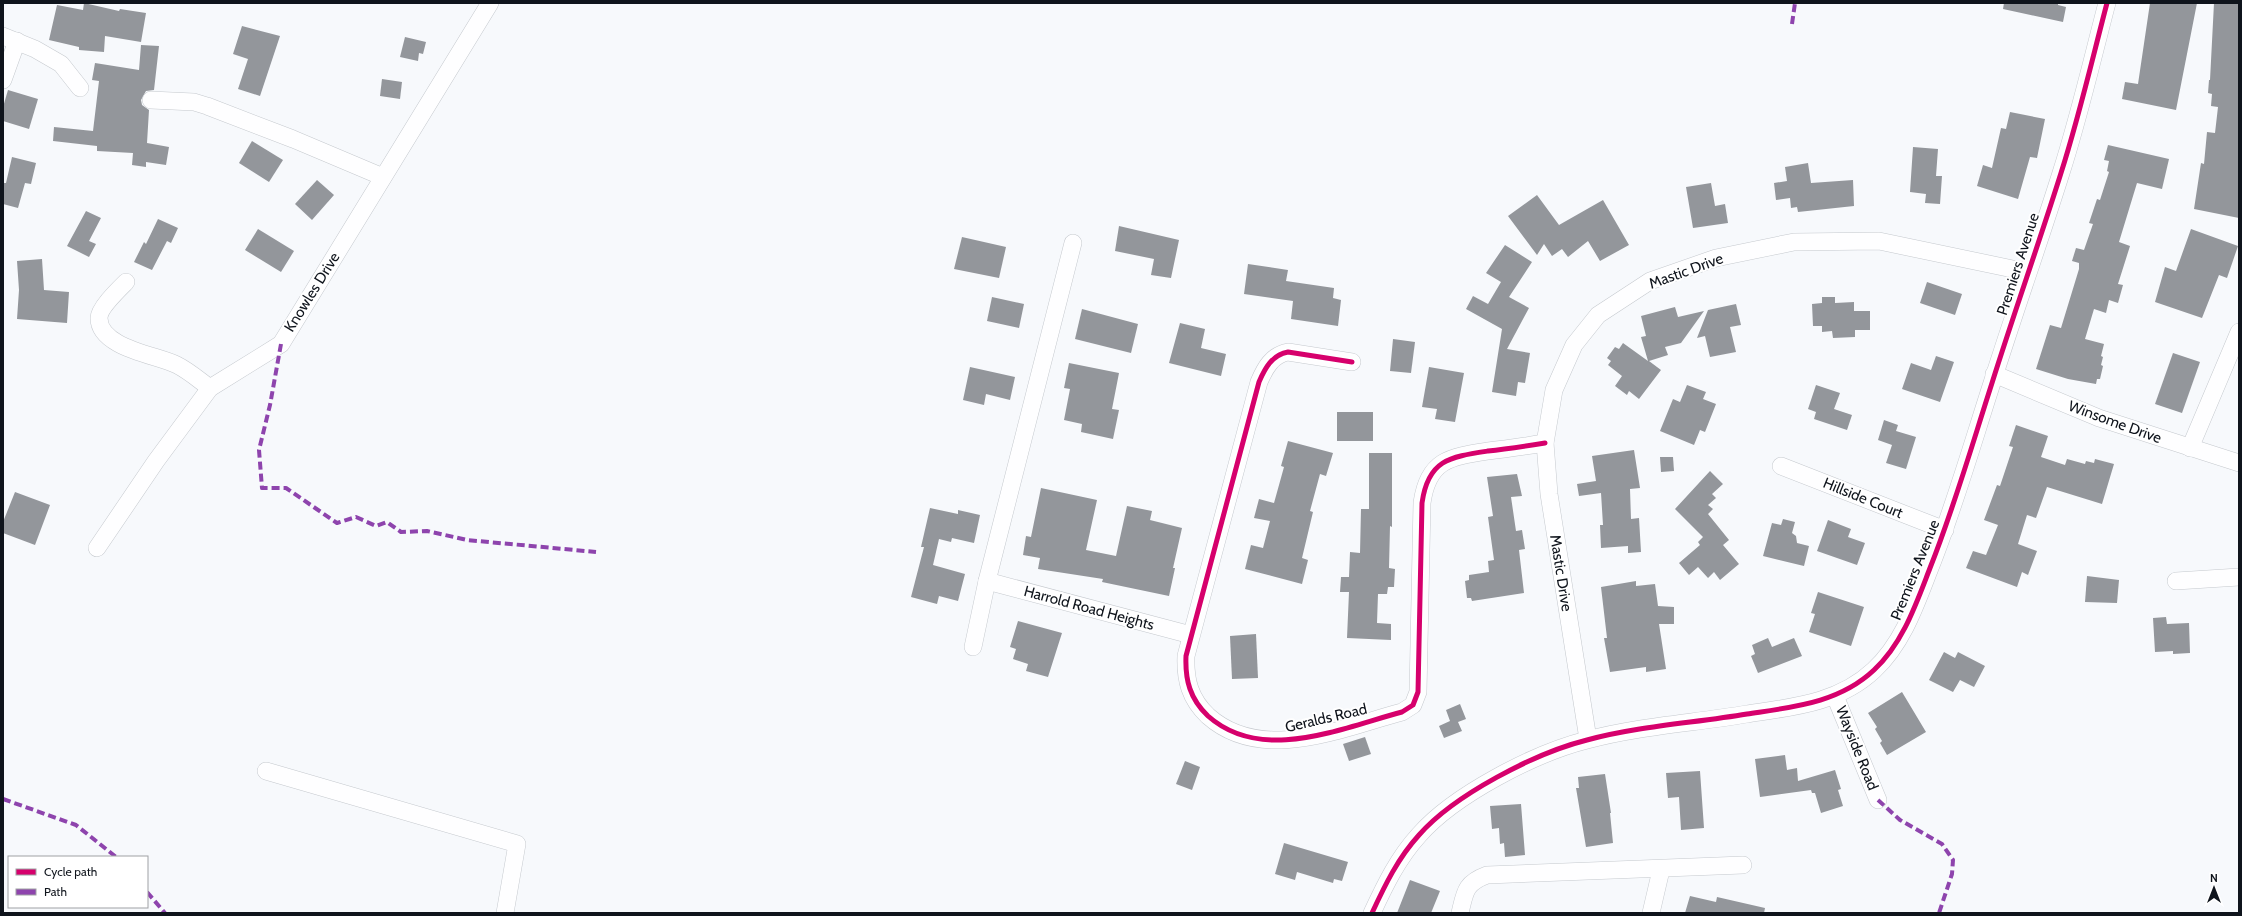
<svg xmlns="http://www.w3.org/2000/svg" width="2242" height="916" font-family="Cabin,sans-serif">
  <rect width="100%" height="100%" fill="#f7f9fc"/>
  <!-- building -->
  <g fill="#93969b">
    <path d="M84 3 119 11 120 9 146 13 141 42 105 36 104 52 79 50V47L49 40 57 5 83 10Z"/>
    <path d="M2004 3H2058V5L2066 7 2063 22 2003 9Z"/>
    <path d="M2150 3H2197L2176 110 2122 99 2125 82 2138 84Z"/>
    <path d="M2214 3H2239V218L2194 209 2201 163 2204 164 2207 132 2215 133 2218 107 2211 106 2212 94 2208 93 2209 80H2210Z"/>
    <path d="M242 26 280 36 260 96 238 89 248 59 233 54Z"/>
    <path d="M405 37 426 42 423 54 419 53 418 61 400 57Z"/>
    <path d="M141 45 159 46 154 90 146 91 141 100 142 105 149 110 147 143 169 147 166 165 146 162V167L132 165 133 153 97 151V146L53 141 54 127 93 131 99 81 92 80 95 63 139 70Z"/>
    <path d="M382 79 402 82 400 99 380 96Z"/>
    <path d="M8 90 38 99 29 129 3 121V107Z"/>
    <path d="M2010 112 2045 119 2037 158 2030 157 2018 199 1977 186 1983 165 1992 168 2001 128 2006 129Z"/>
    <path d="M252 141 283 160 269 182 239 163Z"/>
    <path d="M2108 145 2169 159 2162 189 2137 183 2119 242 2130 246 2118 284 2123 285 2118 303 2109 300 2106 313 2094 309 2085 339 2104 344 2101 356 2103 357 2101 365 2103 366 2100 379H2097L2096 384 2068 379 2036 369 2050 325 2061 328 2079 269V263L2072 261 2076 248 2084 250 2093 224 2089 223 2097 199 2100 200 2109 172 2107 171 2109 161 2104 160Z"/>
    <path d="M1913 147 1938 149 1936 176H1942L1940 204 1925 203 1926 194 1910 192Z"/>
    <path d="M12 157 36 163 31 184 25 183 18 208 3 204V183H6Z"/>
    <path d="M1808 163 1811 183 1853 180 1854 206 1798 212 1797 207 1791 208 1790 198 1776 200 1774 183 1787 181 1785 167Z"/>
    <path d="M317 180 334 195 312 220 295 204Z"/>
    <path d="M1711 183 1715 206 1725 204 1728 223 1693 228 1686 187Z"/>
    <path d="M1537 195 1559 225 1603 200 1629 245 1600 261 1588 241 1568 257 1562 249 1552 256 1544 244 1537 255 1508 216Z"/>
    <path d="M86 211 101 218 89 241 96 244 89 257 67 246Z"/>
    <path d="M158 219 178 228 171 243 167 241 152 270 134 262 144 242 146 244Z"/>
    <path d="M1119 226 1179 240 1171 278 1151 275 1154 259 1115 251Z"/>
    <path d="M258 229 294 251 281 272 245 250Z"/>
    <path d="M2191 229 2238 246 2227 278 2219 275 2202 318 2155 302 2165 267 2176 271Z"/>
    <path d="M962 237 1006 247 999 278 954 269Z"/>
    <path d="M1505 245 1532 262 1509 297 1529 308 1507 349 1530 353 1525 383 1518 382 1516 396 1492 392 1502 329 1466 309 1473 296 1488 304 1501 282 1486 273Z"/>
    <path d="M42 259 44 290 69 292 67 323 17 319 19 290 17 261Z"/>
    <path d="M1248 264 1288 270 1286 281 1334 288 1333 298 1341 300 1338 326 1291 319 1293 301 1244 294Z"/>
    <path d="M1927 282 1962 294 1955 315 1920 303Z"/>
    <path d="M992 297 1024 304 1019 328 987 321Z"/>
    <path d="M1822 297H1835V303L1854 302V311H1870V330H1855V337L1833 338 1832 331 1822 332V326H1813L1812 304 1822 303Z"/>
    <path d="M1736 304 1741 325 1730 327 1736 352 1710 357 1705 336 1697 338 1708 310Z"/>
    <path d="M1675 307 1678 317 1704 311 1681 343 1665 347 1668 355 1649 361 1661 370 1639 399 1629 391 1627 395 1615 386 1622 376 1608 365 1611 361 1607 358 1615 347 1619 349 1623 343 1648 361 1641 337 1646 336 1641 316Z"/>
    <path d="M1082 309 1138 324 1131 353 1075 339Z"/>
    <path d="M1180 323 1205 329 1201 348 1226 354 1221 376 1169 363Z"/>
    <path d="M1393 339 1415 342 1411 373 1390 371Z"/>
    <path d="M2173 353 2200 362 2182 413 2155 404Z"/>
    <path d="M1936 356 1954 362 1940 402 1902 389 1911 363 1931 370Z"/>
    <path d="M1069 363 1119 373 1112 409 1119 410 1113 439 1081 432 1082 424 1064 420 1070 389 1064 388Z"/>
    <path d="M970 367 1015 377 1010 400 986 394 984 405 963 400Z"/>
    <path d="M1429 367 1464 373 1455 422 1435 419 1437 409 1422 407Z"/>
    <path d="M1687 385 1706 392 1703 399 1716 404 1705 432 1700 430 1694 445 1660 431 1673 399 1680 402Z"/>
    <path d="M1816 385 1840 393 1834 409 1852 415 1847 430 1814 419 1816 412 1808 409Z"/>
    <rect x="1337" y="412" width="36" height="29"/>
    <path d="M1884 420 1898 425 1896 431 1916 437 1906 469 1886 463 1892 445 1878 440Z"/>
    <path d="M2016 425 2048 436 2041 457 2065 465 2067 459 2085 464 2086 461 2094 463 2095 459 2114 464 2102 504 2047 487 2036 518 2027 515 2018 544 2037 551 2028 575 2022 572 2017 587 1966 568 1973 551 1986 555 1998 525 1984 520 1997 485 2000 486 2013 447 2009 446Z"/>
    <path d="M1288 441 1333 453 1326 476 1320 474 1310 511 1313 512 1302 558 1308 560 1302 584 1245 569 1251 545 1263 548 1270 521 1254 518 1259 499 1274 503 1284 467 1281 466Z"/>
    <path d="M1634 450 1640 488 1630 489 1631 519 1639 518 1641 552 1628 553V546L1601 548 1600 525H1603L1601 493 1579 496 1577 484 1596 481 1592 456Z"/>
    <path d="M1369 453H1392V527L1390 526 1389 568 1395 569 1394 587H1388L1387 594H1378L1377 623 1391 624V640L1347 638 1349 592H1340L1341 577H1349L1350 552 1360 553 1361 509H1369Z"/>
    <path d="M1660 457H1673L1674 471 1661 472Z"/>
    <path d="M1710 471 1723 484 1712 494 1716 498 1708 505 1713 509 1708 514 1729 540 1723 545 1739 564 1720 580 1714 572 1708 578 1698 567 1689 575 1679 563 1700 545 1698 542 1703 537 1675 509Z"/>
    <path d="M1517 474 1522 496 1511 497 1516 531 1522 530 1525 549 1519 550 1524 593 1472 601 1471 598H1467L1465 581 1469 580V575L1489 572 1488 561 1494 560 1488 517 1493 516 1487 477Z"/>
    <path d="M1041 488 1097 500 1086 550 1116 556 1127 506 1152 511 1150 520 1182 528 1173 568H1175L1169 596 1102 582 1103 579 1038 569 1040 558 1023 555 1026 536 1031 537Z"/>
    <path d="M15 492 50 505 35 545 3 533V522Z"/>
    <path d="M930 508 958 514V510L980 515 974 543 952 538 951 542 939 539 933 565 965 574 958 601 939 596 937 604 911 597 924 547H921Z"/>
    <path d="M1783 519 1795 522 1792 533 1796 536 1797 543 1809 546 1804 566 1763 556 1772 523 1781 525Z"/>
    <path d="M1828 520 1851 529 1848 537 1865 543 1857 565 1817 551Z"/>
    <path d="M2087 576 2119 580 2117 603 2085 602Z"/>
    <path d="M1636 581V586L1655 584 1658 606 1674 607V624H1659L1666 669 1646 672V667L1610 672 1604 638H1607L1601 587Z"/>
    <path d="M1818 592 1864 607 1851 646 1809 632 1815 614 1811 613Z"/>
    <path d="M2166 617 2167 624 2189 623 2190 653 2173 654V651L2155 652 2153 618Z"/>
    <path d="M1018 621 1062 633 1048 677 1026 671 1028 664 1013 659 1016 649 1010 647Z"/>
    <path d="M1256 634 1258 678 1232 679 1230 636Z"/>
    <path d="M1768 638 1772 647 1794 638 1802 656 1758 673 1751 656 1755 654 1752 645Z"/>
    <path d="M1944 652 1955 658 1958 652 1985 666 1974 687 1960 680 1953 692 1929 680Z"/>
    <path d="M1902 692 1926 732 1887 755 1880 743 1882 741 1875 729 1877 727 1868 713Z"/>
    <path d="M1460 704 1466 719 1458 722 1462 731 1444 738 1439 726 1450 721 1446 710Z"/>
    <path d="M1365 737 1371 754 1349 761 1343 744Z"/>
    <path d="M1785 755 1787 770 1797 768 1798 781 1835 770 1841 789 1838 790 1843 806 1821 813 1815 793H1812L1811 790 1760 797 1755 759Z"/>
    <path d="M1185 761 1200 767 1192 790 1176 784Z"/>
    <path d="M1700 771 1704 828 1681 830 1679 797 1668 798 1666 773Z"/>
    <path d="M1605 774 1611 813H1610L1613 843 1586 847 1576 788H1579L1578 777Z"/>
    <path d="M1521 804 1525 855 1505 857 1504 843 1500 844 1499 828 1492 829 1490 806Z"/>
    <path d="M1284 843 1348 862 1342 881 1334 879 1333 883 1297 872 1295 880 1275 874Z"/>
    <path d="M1410 880 1440 891 1431 913H1397Z"/>
    <path d="M1690 896 1716 902 1717 897 1765 908 1764 913H1685Z"/>
  </g>
  <g fill="none" stroke-linecap="round" stroke-linejoin="round">
    <!-- minor casing -->
    <g stroke="#c5c9ce" stroke-width="18">
      <g id="minor">
        <path d="M3 36 35 49 61 64 80 88"/>
        <path d="M3 80 17 41"/>
        <path d="M151 100 194 102 207 106 293 139 383 177"/>
        <path d="M126 282C119 289 99 308 99 318 99 348 157 355 177 365 189 371 199 380 210 388"/>
        <path d="M1352 362 1288 352C1272 355 1265 368 1259 382L1186 656C1185 680 1190 699 1208 716 1262 764 1341 728 1402 712L1413 705 1418 692 1422 503C1428 460 1449 457 1488 451 1507 449 1526 446 1545 443"/>
        <path d="M1994 374 2099 418 2239 463"/>
        <path d="M2190 448 2239 332"/>
        <path d="M1781 466 1945 530"/>
        <path d="M97 548 156 461 210 388 281 344 490 3"/>
        <path d="M987 581 1191 635"/>
        <path d="M2176 581 2239 577"/>
        <path d="M973 647 987 581 1073 243"/>
        <path d="M1835 696 1878 800"/>
        <path d="M1588 739 1549 494 1545 443 1554 390 1574 345 1598 315 1650 281 1716 258 1794 242 1879 241 2027 272"/>
        <path d="M266 771 517 844 505 913"/>
        <path d="M1372 913C1385 885 1398 858 1419 835 1454 795 1535 753 1587 740 1639 726 1694 723 1747 714 1793 707 1839 703 1874 670 1903 643 1916 604 1930 568 1954 508 1972 445 1992 383 2014 313 2039 243 2061 173 2079 117 2092 60 2107 3"/>
        <path d="M1460 913C1465 892 1465 883 1487 875L1743 865"/>
        <path d="M1651 913 1661 870"/>
      </g>
    </g>
    <!-- minor -->
    <use href="#minor" stroke="#fefeff" stroke-width="17"/>
    <!-- quiet -->
    <g stroke="#8e44ad" stroke-width="4" stroke-dasharray="8 4" stroke-linecap="butt">
      <path d="M1792 24 1795 3"/>
      <path d="M281 344 270 405 259 450 262 488H286L337 523 356 517 376 526 387 522 401 532 427 531 467 540 596 552"/>
      <path d="M3 799 76 825 116 857"/>
      <path d="M1878 800 1900 820 1942 844 1953 860 1952 874 1939 913"/>
      <path d="M147 892 165 913"/>
    </g>
    <!-- cycleway casing -->
    <g stroke="#fff" stroke-width="8">
      <g id="cycleway">
        <path d="M1352 362 1288 352C1272 355 1265 368 1259 382L1186 656C1185 680 1190 699 1208 716 1262 764 1341 728 1402 712L1413 705 1418 692 1422 503C1428 460 1449 457 1488 451 1507 449 1526 446 1545 443"/>
        <path d="M1372 913C1385 885 1398 858 1419 835 1454 795 1535 753 1587 740 1639 726 1694 723 1747 714 1793 707 1839 703 1874 670 1903 643 1916 604 1930 568 1954 508 1972 445 1992 383 2014 313 2039 243 2061 173 2079 117 2092 60 2107 3"/>
      </g>
    </g>
    <!-- cycleway -->
    <use href="#cycleway" stroke="#d6006c" stroke-width="5"/>
  </g>
  <g text-anchor="middle" stroke-width="4" stroke-linejoin="round" paint-order="stroke">
    <!-- street labels -->
    <g font-size="15" fill="#0f141c" stroke="#fff">
      <text transform="translate(2018 264) rotate(-72)" y="5">Premiers Avenue</text>
      <text transform="translate(1686 271) rotate(-20)" y="5">Mastic Drive</text>
      <text transform="translate(312 292) rotate(-58)" y="5">Knowles Drive</text>
      <text transform="translate(2115 422) rotate(20)" y="5">Winsome Drive</text>
      <text transform="translate(1863 498) rotate(22)" y="5">Hillside Court</text>
      <text transform="translate(1915 570) rotate(-68)" y="5">Premiers Avenue</text>
      <text transform="translate(1561 573) rotate(81)" y="5">Mastic Drive</text>
      <text transform="translate(1089 608) rotate(15)" y="5">Harrold Road Heights</text>
      <text transform="translate(1326 718) rotate(-13)" y="5">Geralds Road</text>
      <text transform="translate(1857 748) rotate(68)" y="5">Wayside Road</text>
    </g>
  </g>
  <!-- border -->
  <rect width="2242" height="916" fill="none" stroke="#0f141c" stroke-width="8"/>
  <!-- legend -->
  <rect x="8" y="856" width="140" height="52" fill="#ffffff" stroke="#9fa1a4"/>
  <rect x="16" y="869" width="20" height="6" fill="#d6006c" stroke="#9fa1a4"/>
  <text x="44" y="876" font-size="12" fill="#0f141c">Cycle path</text>
  <rect x="16" y="889" width="20" height="6" fill="#8e44ad" stroke="#9fa1a4"/>
  <text x="44" y="896" font-size="12" fill="#0f141c">Path</text>
  <!-- north arrow -->
  <g transform="translate(2214 888)" stroke="#ffffff" stroke-width="3" paint-order="stroke">
  <path d="M0-3L7 15L0 10L-7 15Z" fill="#0f141c"/>
  <text y="-6" font-size="11" font-weight="bold" text-anchor="middle" fill="#0f141c">N</text>
  </g>
</svg>
